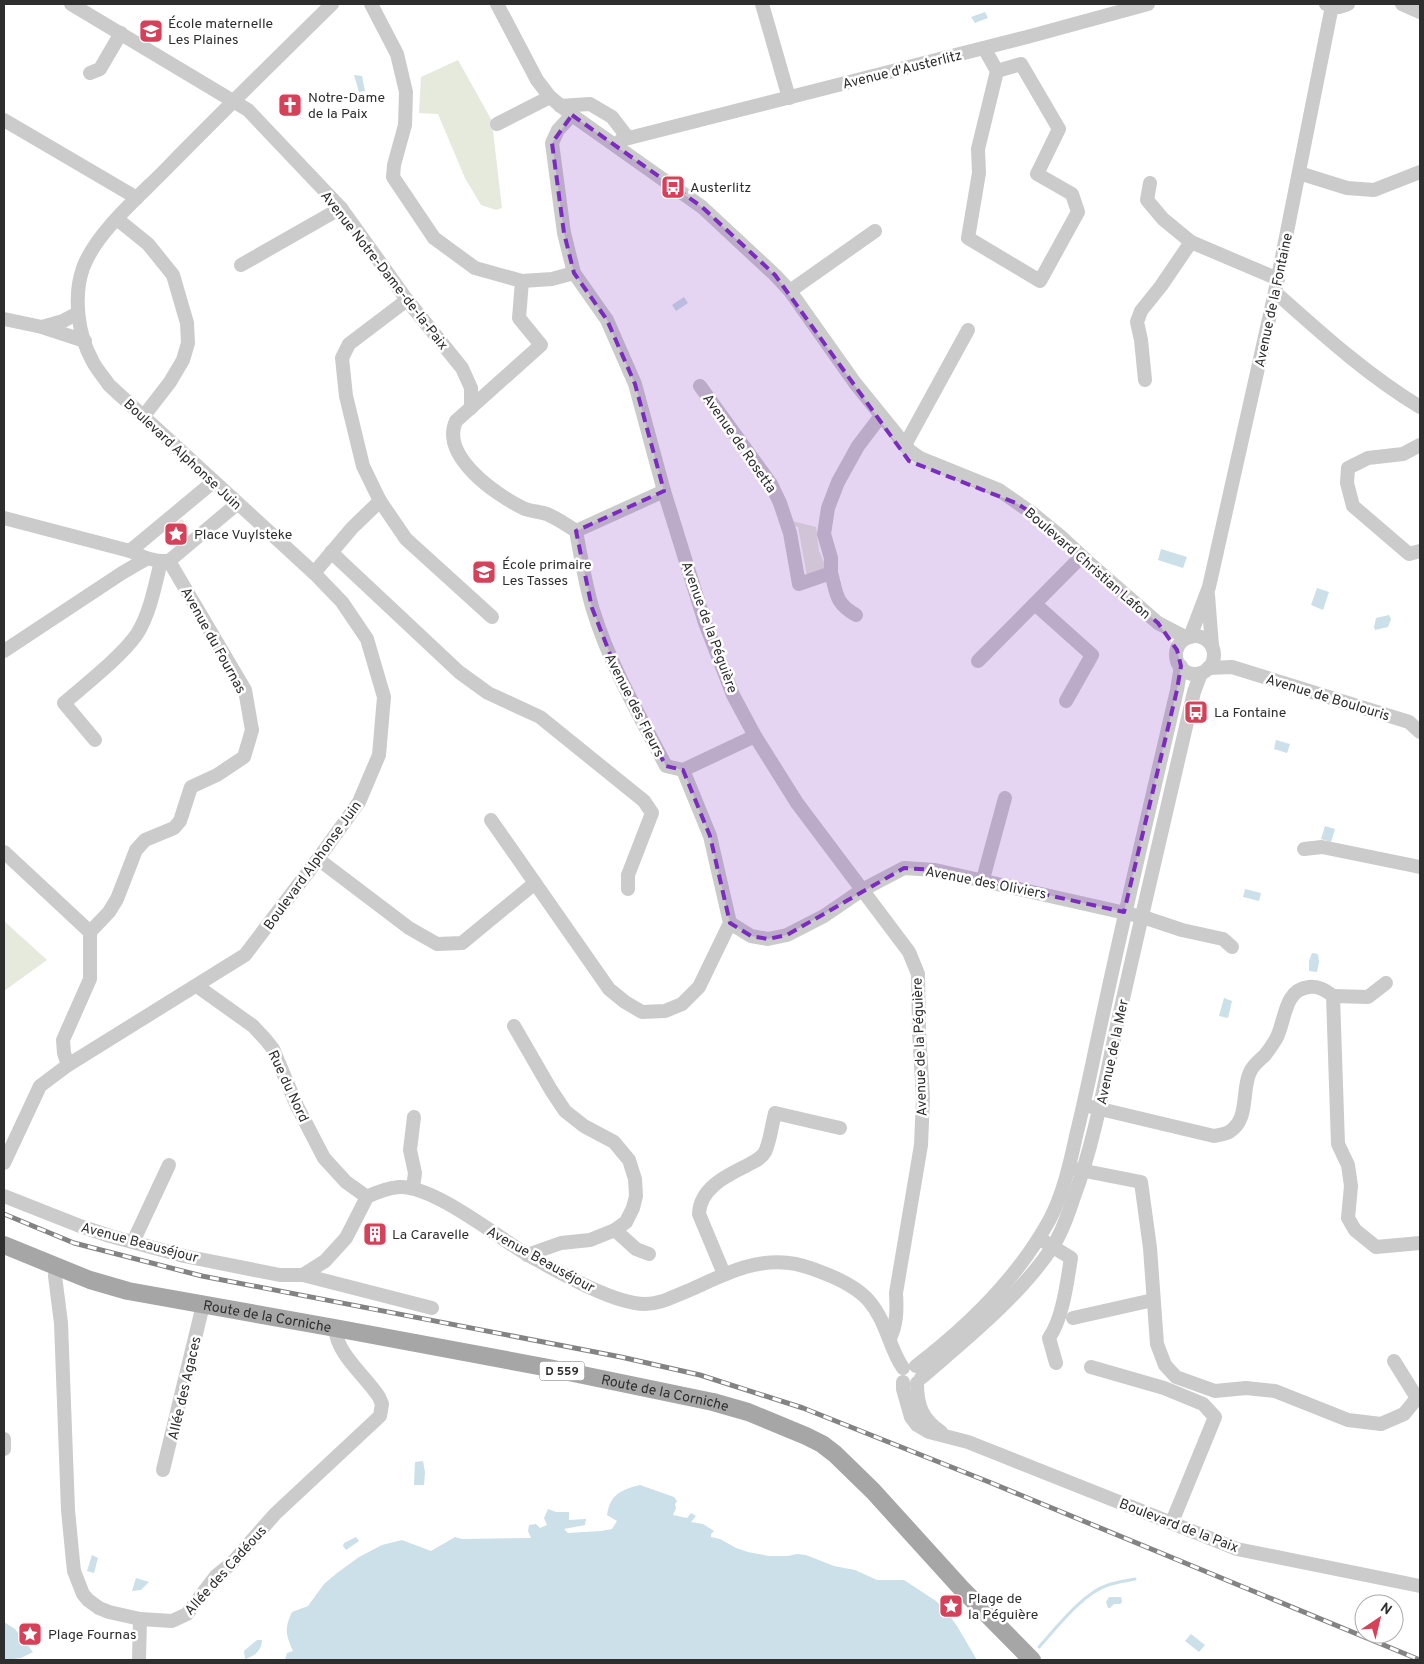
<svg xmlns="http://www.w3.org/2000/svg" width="1424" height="1664" font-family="Overpass,sans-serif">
  <rect width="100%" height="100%" fill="#fff"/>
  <!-- green -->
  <g fill="#e5eadd">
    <path d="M458 60 496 128 493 131 502 208 496 210 481 205 465 178 438 114 419 113 421 77Z"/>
    <path d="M182 519 189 528 178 536 171 527Z"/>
    <path d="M792 521 816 527 819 551 827 569 807 576 798 527 792 526Z"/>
    <path d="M4 921 47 960 4 991Z"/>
  </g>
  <!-- water -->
  <g fill="#cbe0e8">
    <path d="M985 12 988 18 975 23 971 17Z"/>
    <path d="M354 75 362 76 365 91 359 92Z"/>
    <path d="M684 297 688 303 676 311 672 305Z"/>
    <path d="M1161 549 1187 557 1183 568 1158 560Z"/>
    <path d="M1317 588 1329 592 1323 610 1311 605Z"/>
    <path d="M1389 615 1391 619 1388 627 1375 630 1374 627 1376 618Z"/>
    <path d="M1276 740 1290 744 1287 753 1274 749Z"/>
    <path d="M1325 826 1335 829 1331 842 1321 839Z"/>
    <path d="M1245 889 1261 893 1259 901 1243 897Z"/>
    <path d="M1312 953 1318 954 1319 962 1317 972 1309 971V961Z"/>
    <path d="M1224 998 1232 1001 1228 1018 1219 1016Z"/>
    <path d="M423 1461 425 1472 424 1485H414L415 1462Z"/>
    <path d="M640 1485 674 1497 677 1501 675 1504 676 1508 673 1515 687 1518 691 1513 696 1516 691 1522 703 1524 714 1531 711 1534V1537L720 1539 736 1548 748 1552 769 1556H788L797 1554 806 1555 834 1566 855 1570 877 1580H904L936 1601 946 1611 957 1626 977 1660H285L287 1653 293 1651C286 1635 284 1629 292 1612L308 1606 324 1584 337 1573 359 1557 382 1545 402 1540 431 1551 455 1537 462 1539 531 1538 528 1531 529 1525 536 1524 540 1528 547 1525 544 1518 548 1509 556 1512H569V1520L586 1519 585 1525 564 1529 568 1533 601 1531 612 1529 617 1521 607 1515C610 1494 621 1490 640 1485Z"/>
    <path d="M356 1537 359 1541 346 1550 343 1546 344 1543Z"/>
    <path d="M92 1555 98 1558 94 1573 87 1571Z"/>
    <path d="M136 1578 149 1582 141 1590 132 1591Z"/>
    <path d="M1109 1597H1121L1122 1602 1120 1604H1114L1110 1608H1108L1106 1602Z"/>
    <path d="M4 1622 15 1629 33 1652 21 1658 4 1660Z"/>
    <path d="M1191 1634 1205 1645 1199 1652 1185 1641Z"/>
    <path d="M257 1640H262C262 1650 254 1657 245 1659L244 1651Z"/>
  </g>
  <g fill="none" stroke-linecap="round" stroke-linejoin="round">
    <!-- stream -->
    <path stroke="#cbe0e8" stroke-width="3" d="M1039 1647C1057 1627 1083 1593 1108 1585 1117 1582 1126 1581 1135 1579"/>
    <!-- minor -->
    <g stroke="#cbcbcb" stroke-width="14">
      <path d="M71 4 248 110 341 208 407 300 462 368 471 388V408"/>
      <path d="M371 4 397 54 406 92 405 125 394 165 393 177 434 238 475 268 522 281 552 279 574 273"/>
      <path d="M497 4 537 80 550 97 572 115 702 207 775 275 790 291 855 383 910 451 920 458 999 490 1032 513 1060 536 1087 561 1158 623 1187 638"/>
      <path d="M762 4 789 98"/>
      <path d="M1326 4 1339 7 1348 4"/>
      <path d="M1402 4 1420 12"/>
      <path d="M984 48 997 71 978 149 979 173 968 238 1040 281 1078 212 1072 194 1037 174 1059 129 1021 64 997 71"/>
      <path d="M90 73 100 69 121 33"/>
      <path d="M560 106 590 104 612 117 628 138"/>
      <path d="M572 115 558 130 552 143 564 233 574 273 607 320 635 384 664 491 705 623 733 695 755 736 797 803 909 952 918 974 919 1031 923 1098 921 1145 896 1293C897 1309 897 1324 890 1338"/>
      <path d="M4 120 137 198"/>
      <path d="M497 124 550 97"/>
      <path d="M616 145 621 140 1027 37 1148 4"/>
      <path d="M1299 173 1347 188 1374 190 1420 172"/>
      <path d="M1150 183 1147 200 1163 219 1191 242 1278 279"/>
      <path d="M117 219 148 244 173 275 187 323 188 343 183 360 170 382 143 417"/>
      <path d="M241 265 341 208"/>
      <path d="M790 291 875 231"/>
      <path d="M1275 292C1321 333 1367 375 1420 407"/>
      <path d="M4 319 42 327 85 341"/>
      <path d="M42 327 63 321 78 313"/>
      <path d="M1145 380 1141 340 1137 322 1141 311 1161 286 1191 242"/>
      <path d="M700 386 771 484 780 503 790 533 799 584 831 573V558L824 534 828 508 838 482 858 446 877 421 882 417"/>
      <path d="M905 445 968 330"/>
      <path d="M1420 445 1403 454 1368 458 1348 468 1347 483 1353 506 1409 554 1420 551"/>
      <path d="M380 501 406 539 492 617"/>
      <path d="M4 518 130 551C143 557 154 562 169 561"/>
      <path d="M576 531 664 491"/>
      <path d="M130 551 213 482"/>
      <path d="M331 552 459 672 488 693 540 717 644 801 652 813 628 875V889"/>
      <path d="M169 561 237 504"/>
      <path d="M314 573 352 528 380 501 363 466 346 396 342 358 349 344 407 300"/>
      <path d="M831 573C837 594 835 603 856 615"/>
      <path d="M1208 595 1212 646"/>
      <path d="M1035 604 1092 655 1066 701"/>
      <circle cx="1195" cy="655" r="19"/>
      <path d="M1190 637 1209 587 1275 292 1332 6"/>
      <path d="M4 651 122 573 146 559"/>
      <path d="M978 661 1081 557"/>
      <path d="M1208 668 1232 667 1409 722 1420 732"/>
      <path d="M95 740 64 703C86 684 121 657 137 634 150 613 155 586 161 561"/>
      <path d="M683 770 755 736"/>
      <path d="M491 820 535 883"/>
      <path d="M1304 849 1322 847 1420 867"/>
      <path d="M4 852 90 932"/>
      <path d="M318 859 409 928 437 944 462 943 535 883 609 989 625 1002 642 1012 665 1011 682 1004 699 987 730 923 710 836 683 770 666 766C639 715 610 665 593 610 585 584 581 557 576 531 567 525 558 519 549 515 541 511 531 512 523 508 496 495 440 456 456 421L541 345 519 318 522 281"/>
      <path d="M983 879 1005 798"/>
      <path d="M730 923 751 936 768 939 787 935 824 916 862 890 904 868 935 870 1143 917 1182 930 1223 939 1232 947"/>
      <path d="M197 986 253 1026 266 1040 273 1049 297 1106 324 1158 346 1182 367 1197"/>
      <path d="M1333 996 1338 1144 1348 1165 1351 1186 1348 1218 1355 1230 1376 1247 1420 1243"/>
      <path d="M1333 996 1368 997 1386 983"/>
      <path d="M514 1026 551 1090 565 1111 584 1126 614 1142 629 1160 635 1179 636 1196 633 1208 626 1222 615 1230 590 1240 561 1243 527 1255"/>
      <path d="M68 1065 64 1053 63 1040 90 979V932L109 912 117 899 136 850 145 840 174 828 180 821 191 787 217 775 244 757 252 730 245 690 169 561"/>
      <path d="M1092 1107 1214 1136C1219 1135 1225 1134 1229 1132 1250 1119 1241 1091 1250 1072 1253 1065 1260 1060 1265 1055 1269 1050 1273 1044 1276 1039 1286 1021 1283 990 1309 987 1319 986 1325 990 1333 996"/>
      <path d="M4 1163 40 1086 68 1065 245 955 318 859 359 802 379 755 384 697 367 639 342 602 314 573 109 385C104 377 96 369 92 360 78 335 73 296 83 268 96 232 141 195 168 167 222 112 277 58 332 4"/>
      <path d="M1075 1169 1141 1182 1150 1248 1157 1344 1165 1365 1176 1377 1215 1391 1246 1388 1275 1391 1348 1420 1381 1424 1404 1414 1417 1398 1394 1361"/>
      <path d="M413 1188 415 1173 410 1150 414 1117"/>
      <path d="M4 1196 80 1226 110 1236 184 1256 280 1275H303L325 1261 346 1238 367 1197C377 1192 388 1188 399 1187 433 1185 497 1237 528 1255 557 1271 613 1304 645 1304 660 1304 672 1297 685 1292 718 1278 751 1258 789 1263 800 1264 811 1268 821 1272 837 1278 858 1288 869 1301 887 1322 889 1348 903 1368"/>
      <path d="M615 1230 636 1249 649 1254"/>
      <path d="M133 1242 169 1165"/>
      <path d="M1045 1242 1071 1258C1067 1282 1063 1318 1049 1338L1056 1363"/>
      <path d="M56 1266 55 1276 61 1323 68 1510 73 1562 74 1571 83 1594 88 1600 99 1608 109 1612 140 1619 172 1621 187 1614 216 1576 232 1563 275 1514 380 1416 382 1404 379 1397C365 1375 337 1355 335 1328"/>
      <path d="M724 1274 699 1214C700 1188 726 1176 746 1166 753 1162 761 1159 765 1152 770 1142 772 1124 775 1113L840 1128"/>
      <path d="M303 1275 432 1308"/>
      <path d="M1073 1318 1153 1300"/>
      <path d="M916 1366C967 1327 1019 1276 1050 1219 1063 1194 1070 1164 1076 1136 1086 1096 1094 1055 1103 1014 1126 906 1152 798 1177 690L1181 666"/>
      <path d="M1091 1367 1164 1388 1203 1404 1215 1417 1172 1522"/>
      <path d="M921 1378C965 1340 1021 1295 1053 1246 1063 1231 1068 1214 1074 1197 1096 1137 1106 1074 1120 1012 1144 905 1170 798 1194 692L1201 673"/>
      <path d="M903 1382V1389L911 1417 917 1425 929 1432 968 1442 1237 1549 1420 1586"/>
      <path d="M917 1383C917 1406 922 1419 941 1432"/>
      <path d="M4 1439V1449"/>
      <path d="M163 1470 203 1305"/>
      <path d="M139 1660 140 1619"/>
    </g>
    <!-- major -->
    <path stroke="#a6a6a6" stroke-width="18" id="s1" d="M4 1245 90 1280 128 1291 335 1328 549 1368 713 1402 748 1412 806 1436 822 1444 835 1454 873 1491 961 1588 1032 1660"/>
    <!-- rail casing -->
    <g stroke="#838383" stroke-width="5">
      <path id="rail" d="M4 1214 74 1243 202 1276 621 1357 700 1375 803 1408 989 1482 1420 1660"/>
    </g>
    <!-- rail -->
    <use href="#rail" stroke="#fff" stroke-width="3" stroke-dasharray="9" stroke-linecap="butt"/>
  </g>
  <!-- marked area -->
  <path fill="#7b2cbf" fill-opacity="0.2" stroke="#7b2cbf" stroke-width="4" stroke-dasharray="10 6" stroke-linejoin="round" d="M572 115 702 207 775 275 909 461 1016 503 1032 513 1158 623 1177 650 1181 666 1177 690 1124 912 935 870 904 868 787 935 768 939 751 936 730 923 710 836 683 770 666 766 623 687 592 608 576 531 664 491 635 384 607 320 574 273 564 233 552 143Z"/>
  <!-- icons -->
  <defs>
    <g id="school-square" transform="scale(1.25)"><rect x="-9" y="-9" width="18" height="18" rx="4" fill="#d54159" stroke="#fff"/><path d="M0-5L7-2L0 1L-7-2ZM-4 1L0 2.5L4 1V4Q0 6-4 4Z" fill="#fff"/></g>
    <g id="church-square" transform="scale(1.25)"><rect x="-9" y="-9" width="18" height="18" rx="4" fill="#d54159" stroke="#fff"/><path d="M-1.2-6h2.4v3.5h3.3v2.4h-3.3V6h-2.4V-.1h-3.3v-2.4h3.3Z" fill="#fff"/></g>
    <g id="bus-square" transform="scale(1.25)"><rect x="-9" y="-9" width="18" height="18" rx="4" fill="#d54159" stroke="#fff"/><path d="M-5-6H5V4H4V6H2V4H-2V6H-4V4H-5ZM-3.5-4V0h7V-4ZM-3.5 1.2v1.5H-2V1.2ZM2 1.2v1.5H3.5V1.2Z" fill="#fff"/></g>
    <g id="sight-square" transform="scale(1.25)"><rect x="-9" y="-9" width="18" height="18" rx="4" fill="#d54159" stroke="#fff"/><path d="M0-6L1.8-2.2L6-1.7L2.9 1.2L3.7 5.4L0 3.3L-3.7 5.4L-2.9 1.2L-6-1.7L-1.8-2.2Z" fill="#fff"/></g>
    <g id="building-square" transform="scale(1.25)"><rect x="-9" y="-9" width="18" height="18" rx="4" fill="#d54159" stroke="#fff"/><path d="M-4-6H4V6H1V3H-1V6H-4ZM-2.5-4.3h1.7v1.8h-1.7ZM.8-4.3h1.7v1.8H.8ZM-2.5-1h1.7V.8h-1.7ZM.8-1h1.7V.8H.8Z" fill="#fff"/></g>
  </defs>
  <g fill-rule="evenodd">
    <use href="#school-square" x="151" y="31"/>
    <use href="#church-square" x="290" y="105"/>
    <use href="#bus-square" x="673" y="187"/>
    <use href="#sight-square" x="176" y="534"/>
    <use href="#school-square" x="484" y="572"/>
    <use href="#bus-square" x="1196" y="712"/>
    <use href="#building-square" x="375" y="1234"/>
    <use href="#sight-square" x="951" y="1606"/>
    <use href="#sight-square" x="30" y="1634"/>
  </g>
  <g text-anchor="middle" stroke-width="5" stroke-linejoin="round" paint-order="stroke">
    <!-- shield labels -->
    <rect fill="#fff" stroke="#6d6d6d" stroke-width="1" x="539.5" y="1361.5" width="45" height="19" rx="4"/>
    <g font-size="12" font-weight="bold" fill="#2e2e2e">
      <text x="562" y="1375">D 559</text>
    </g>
    <!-- poi labels -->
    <g font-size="14" fill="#2e2e2e" stroke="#fff" text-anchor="start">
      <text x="168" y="28">École maternelle<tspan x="168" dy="16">Les Plaines</tspan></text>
      <text x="308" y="102">Notre-Dame<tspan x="308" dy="16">de la Paix</tspan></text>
      <text x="690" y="192">Austerlitz</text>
      <text x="194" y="539">Place Vuylsteke</text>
      <text x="502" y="569">École primaire<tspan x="502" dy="16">Les Tasses</tspan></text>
      <text x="1214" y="717">La Fontaine</text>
      <text x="392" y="1239">La Caravelle</text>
      <text x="968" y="1603">Plage de<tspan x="968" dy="16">la Péguière</tspan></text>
      <text x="48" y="1639">Plage Fournas</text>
    </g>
    <!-- street labels -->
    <g font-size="14" fill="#2e2e2e" stroke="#fff">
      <text transform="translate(902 69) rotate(-14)" y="5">Avenue d'Austerlitz</text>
      <text transform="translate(385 270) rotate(52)" y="5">Avenue Notre-Dame-de-la-Paix</text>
      <text transform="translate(1273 300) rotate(-78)" y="5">Avenue de la Fontaine</text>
      <text transform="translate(740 443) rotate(55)" y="5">Avenue de Rosetta</text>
      <text transform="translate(183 454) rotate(43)" y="5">Boulevard Alphonse Juin</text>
      <text transform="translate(1088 563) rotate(41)" y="5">Boulevard Christian Lafon</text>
      <text transform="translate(710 627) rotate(70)" y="5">Avenue de la Péguière</text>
      <text transform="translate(214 640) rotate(61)" y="5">Avenue du Fournas</text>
      <text transform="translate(1328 697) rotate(17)" y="5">Avenue de Boulouris</text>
      <text transform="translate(635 705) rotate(63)" y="5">Avenue des Fleurs</text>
      <text transform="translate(312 865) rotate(-54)" y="5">Boulevard Alphonse Juin</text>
      <text transform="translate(986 882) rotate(11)" y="5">Avenue des Oliviers</text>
      <text transform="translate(919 1047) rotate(-92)" y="5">Avenue de la Péguière</text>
      <text transform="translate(1112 1052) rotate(-78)" y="5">Avenue de la Mer</text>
      <text transform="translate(289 1086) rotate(65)" y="5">Rue du Nord</text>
      <text transform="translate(140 1242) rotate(15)" y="5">Avenue Beauséjour</text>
      <text transform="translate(541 1259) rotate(29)" y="5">Avenue Beauséjour</text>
      <text dy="5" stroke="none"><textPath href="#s1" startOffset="274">Route de la Corniche</textPath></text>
      <text transform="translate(184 1388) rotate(-77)" y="5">Allée des Agaces</text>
      <text dy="5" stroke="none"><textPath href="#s1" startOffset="679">Route de la Corniche</textPath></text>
      <text transform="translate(1179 1525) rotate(21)" y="5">Boulevard de la Paix</text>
      <text transform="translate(225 1570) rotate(-48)" y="5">Allée des Cadéous</text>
    </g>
  </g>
  <!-- border -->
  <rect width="1424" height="1664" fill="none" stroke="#2e2e2e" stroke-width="10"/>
  <!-- north arrow -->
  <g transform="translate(1379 1619) rotate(35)"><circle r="24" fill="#ffffff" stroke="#ababab"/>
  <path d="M0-4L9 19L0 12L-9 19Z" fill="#d54159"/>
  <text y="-8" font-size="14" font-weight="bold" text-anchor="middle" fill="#2e2e2e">N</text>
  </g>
</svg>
